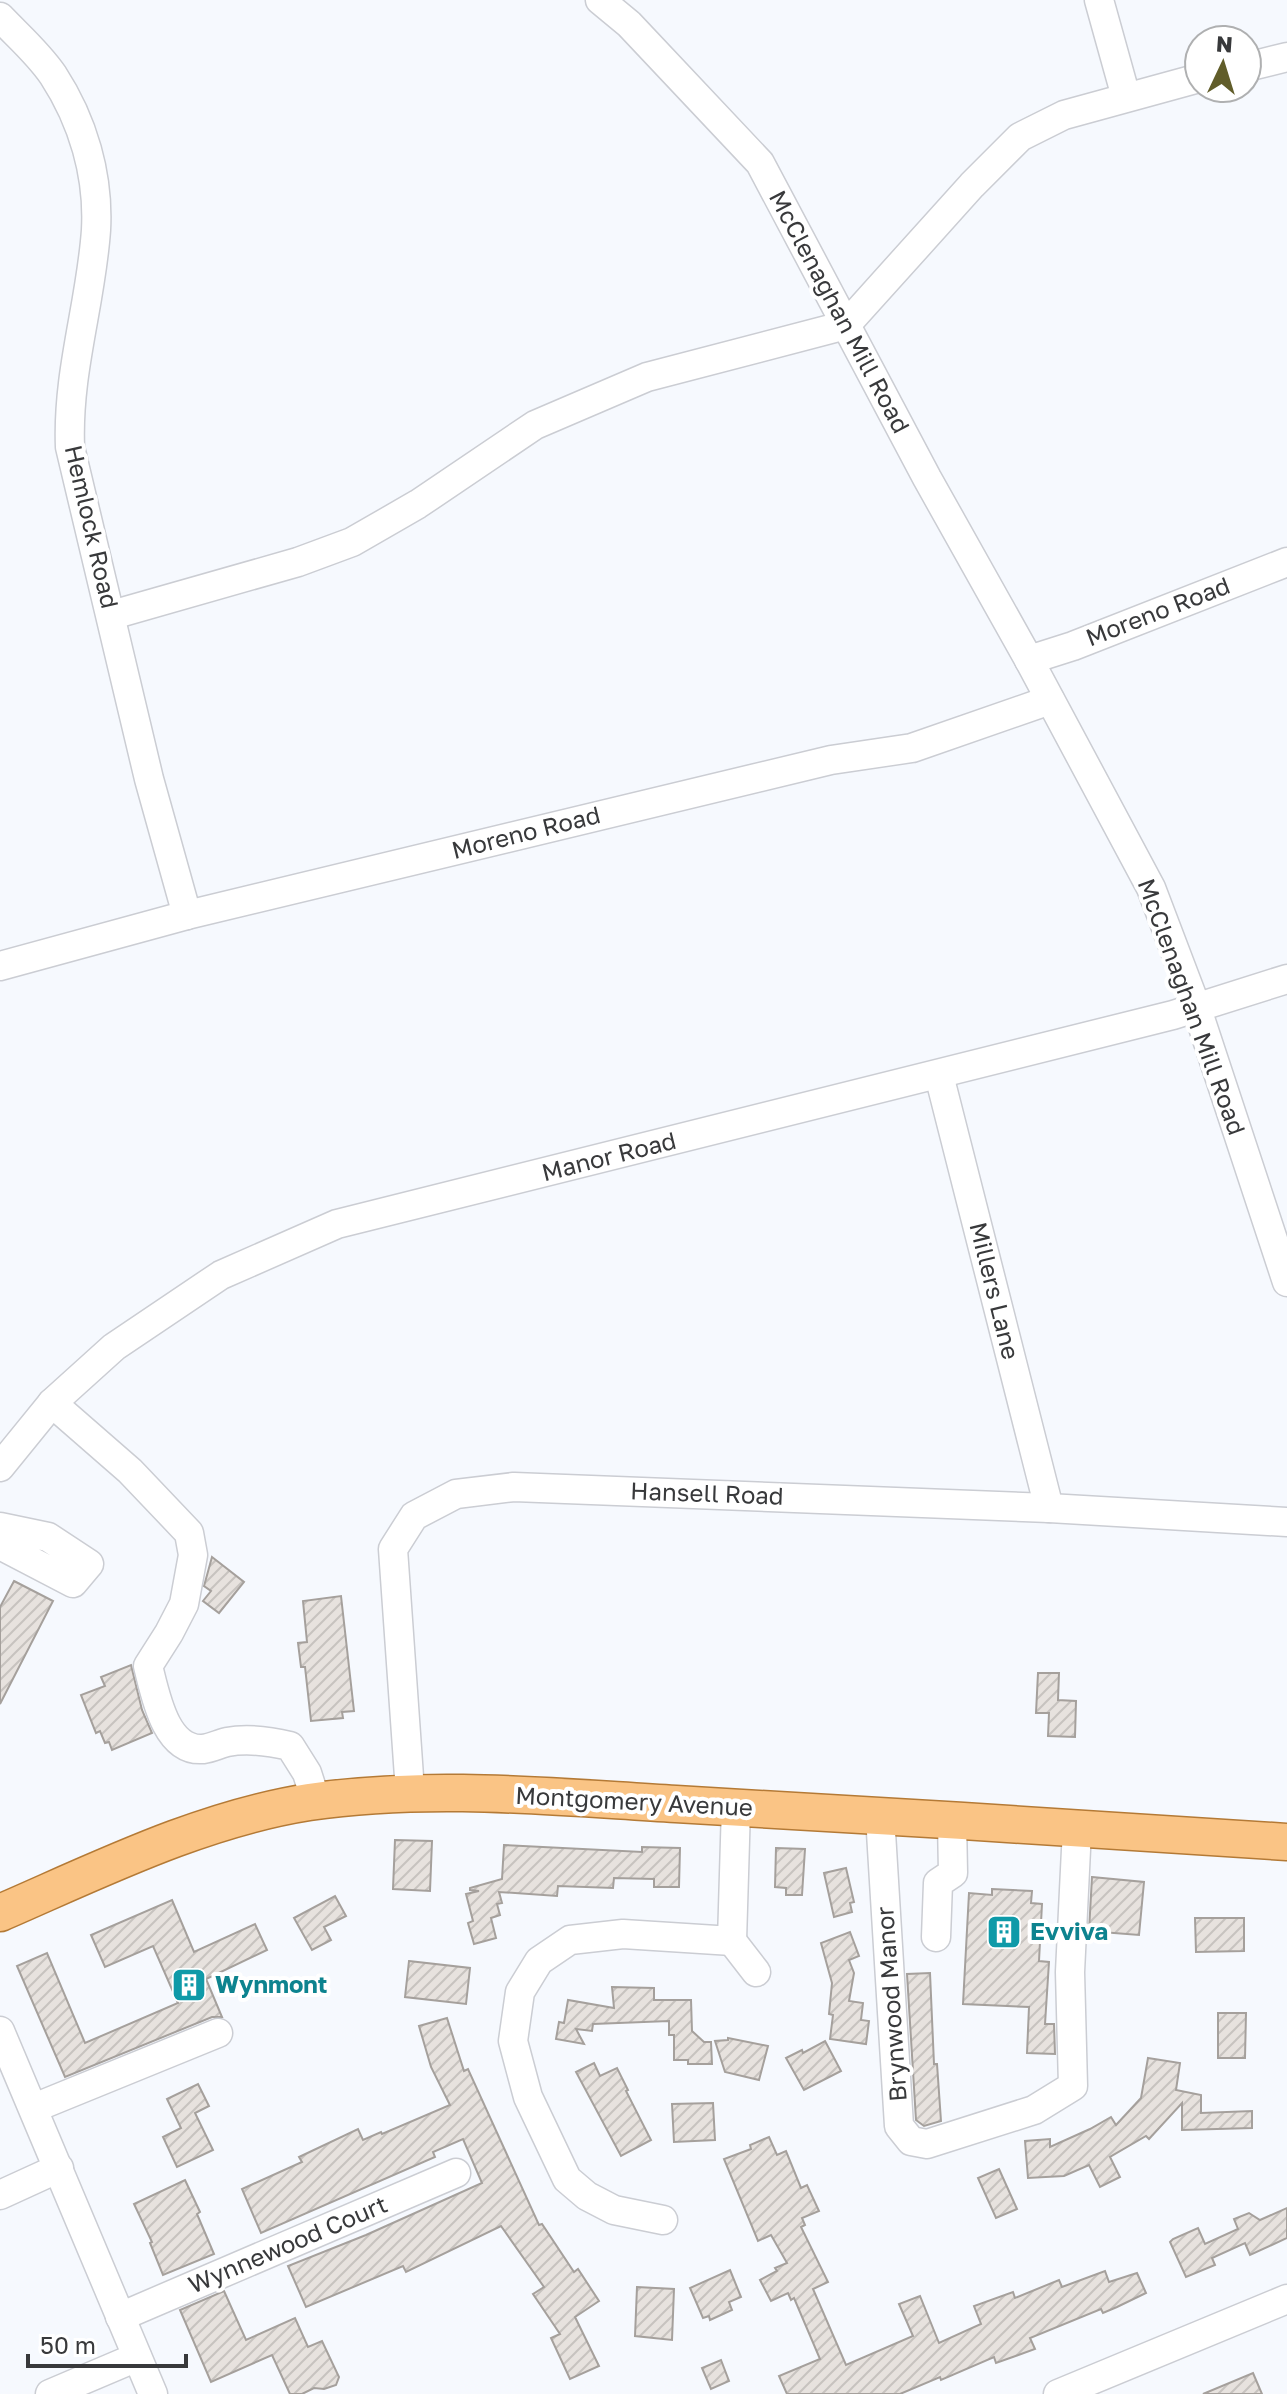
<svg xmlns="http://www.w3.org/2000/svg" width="1287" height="2394" font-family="'Golos Text',sans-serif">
  <defs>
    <pattern id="building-hatch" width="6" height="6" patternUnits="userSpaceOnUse" patternTransform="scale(2)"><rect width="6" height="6" fill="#e7e2de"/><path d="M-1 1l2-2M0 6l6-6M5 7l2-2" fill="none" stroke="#c7c3bf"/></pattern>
  </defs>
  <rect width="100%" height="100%" fill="#f6f9fe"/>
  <!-- building -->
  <g fill="url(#building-hatch)" stroke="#a5a09c" stroke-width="2">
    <path d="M212 1557 244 1582 219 1613 203 1601 211 1591 204 1586Z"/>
    <path d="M14 1581 53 1601 0 1704V1607Z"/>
    <path d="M341 1596 354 1711 342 1712 343 1718 311 1721 305 1667H301L298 1643 307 1642 303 1601Z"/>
    <path d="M131 1665 142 1710 152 1733 112 1750 109 1742 105 1743 100 1731 96 1733 81 1695 105 1686 101 1677Z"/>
    <path d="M1038 1673H1059L1058 1700 1076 1701 1075 1737 1048 1736 1049 1713H1036Z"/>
    <path d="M395 1840 432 1841 430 1891 393 1889Z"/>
    <path d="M504 1845 642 1852V1847L680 1848 679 1887H654V1879L614 1878 613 1888 558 1886 557 1896 499 1892 502 1903 497 1904 500 1915 491 1918 496 1938 474 1944 468 1923 473 1921 466 1894 479 1891 470 1890V1888L502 1879Z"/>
    <path d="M776 1848 805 1849 802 1895H786V1888L775 1887Z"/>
    <path d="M846 1868 854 1902 850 1903 852 1912 834 1917 824 1873Z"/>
    <path d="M1092 1877 1144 1882 1139 1935 1089 1931Z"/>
    <path d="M992 1889 1032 1891 1031 1903 1042 1904 1039 1961 1049 1962 1045 2024H1054L1055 2054 1027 2053 1029 2007 963 2004 969 1893 992 1895Z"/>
    <path d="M335 1896 346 1916 324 1927 331 1940 312 1950 294 1918Z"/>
    <path d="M172 1900 194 1952 255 1924 267 1950 206 1979 222 2017H212L65 2077 17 1966 47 1953 85 2043 178 2003 153 1946 105 1967 91 1935Z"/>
    <path d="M1195 1918H1244V1951L1196 1952Z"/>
    <path d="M850 1932 859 1956 849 1960 854 1973 849 2001 863 2003 861 2020 869 2021 866 2044 830 2039 833 2015 829 2014 832 1983 821 1943Z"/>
    <path d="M409 1961 470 1968 466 2004 405 1997Z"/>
    <path d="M930 1973 934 2064H937L941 2121 924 2126 916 2120 907 1974Z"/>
    <path d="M612 1987 654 1988V2000H691L692 2031 704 2042H711L712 2064H688V2060H674V2035H669V2021L593 2024 592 2031 576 2029 584 2044 556 2039 559 2022 564 2023 568 2000 614 2008Z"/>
    <path d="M1218 2013H1246L1245 2058H1218Z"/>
    <path d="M447 2018 464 2071 468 2069 539 2225 542 2224 574 2272 578 2269 599 2301 575 2317 599 2366 570 2379 551 2338 560 2334 533 2294 544 2287 501 2226 406 2272 403 2266 306 2307 288 2266 366 2235 482 2183 463 2139 433 2152 435 2157 261 2233 242 2189 302 2162 299 2157 358 2129 363 2140 381 2132 382 2134 450 2105 431 2067 419 2026Z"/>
    <path d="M728 2038 768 2046 759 2080 725 2072 715 2041 728 2040Z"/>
    <path d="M825 2041 841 2071 804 2090 786 2058 802 2050 803 2053Z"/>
    <path d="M1148 2058 1180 2063 1176 2090 1201 2095V2113L1252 2111V2128L1182 2130V2103L1149 2139 1146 2136 1110 2157 1120 2177 1100 2187 1089 2165 1064 2176 1028 2178 1025 2141 1050 2139V2147L1090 2129 1111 2117 1116 2125 1141 2098Z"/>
    <path d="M594 2063 600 2076 617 2068 628 2090 626 2091 651 2140 621 2156 576 2072Z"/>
    <path d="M198 2084 209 2106 195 2113 213 2150 177 2167 163 2137 181 2128 167 2099Z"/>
    <path d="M713 2103 715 2140 674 2142 672 2104Z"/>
    <path d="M769 2137 777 2155 786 2151 801 2188 807 2185 819 2211 802 2218 805 2225 801 2227 828 2282 813 2289 846 2365 913 2336 899 2304 920 2296 939 2343 981 2324 974 2306 1013 2292 1015 2298 1059 2280 1062 2287 1105 2271 1109 2282 1137 2273 1146 2293 1117 2307 1103 2313 1101 2309 1030 2338 1035 2349 996 2363 994 2357 941 2380 940 2377 900 2394H787L779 2376 820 2359 794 2298 791 2300 788 2293 771 2301 760 2280 777 2271 775 2268 787 2263 771 2235 758 2241 724 2159 751 2149 750 2145Z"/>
    <path d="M999 2169 1017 2209 996 2218 978 2178Z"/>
    <path d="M185 2180 200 2212 197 2214 214 2254 163 2275 150 2243 152 2242 134 2204Z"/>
    <path d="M1287 2208V2238L1250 2255 1245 2243 1212 2258 1215 2265 1186 2277 1170 2242 1173 2239 1198 2228 1205 2244 1238 2229 1234 2219 1249 2213 1260 2220Z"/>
    <path d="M730 2270 741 2297 729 2302 732 2310 710 2320 709 2316 703 2318 690 2288Z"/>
    <path d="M637 2287 674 2289 672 2340 635 2336Z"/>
    <path d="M224 2291 246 2340 295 2318 308 2347 322 2341 339 2377 336 2385 324 2389 314 2388 302 2394H290L272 2355 211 2382 180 2310Z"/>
    <path d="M721 2360 729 2381 711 2389 702 2368Z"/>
    <path d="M1253 2373 1262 2394H1203Z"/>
  </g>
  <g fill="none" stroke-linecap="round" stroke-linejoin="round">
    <!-- minor casing -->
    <g stroke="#cbcdd3" stroke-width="31">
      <g id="minor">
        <path d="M600 0 629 24 760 163 927 478 1029 660 1151 888 1197 1009 1287 1282"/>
        <path d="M1099 0 1126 97"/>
        <path d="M0 17C18 36 38 53 53 75 83 121 99 175 96 230 91 304 67 371 70 447L149 779 187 915"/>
        <path d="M1247 67 1287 57"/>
        <path d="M112 615 298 562 352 542 418 504 535 425 647 377 846 325 972 185 1020 137 1064 115 1199 78"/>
        <path d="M1029 660 1073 646 1287 562"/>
        <path d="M0 966 187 915 831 760 912 748 1050 700"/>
        <path d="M939 1075 1049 1508"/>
        <path d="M52 1403 130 1471 189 1533 193 1555 184 1604 169 1633 148 1666C155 1693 165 1752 203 1749 211 1748 219 1744 227 1742 249 1738 269 1741 290 1746L307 1773 316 1801"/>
        <path d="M0 1467 52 1403 114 1347 221 1275 337 1224 1173 1015 1287 979"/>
        <path d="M0 1527 48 1537 89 1564 73 1583 0 1545"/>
        <path d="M410 1791 393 1549 414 1516 456 1494 514 1487 1049 1508 1287 1522"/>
        <path d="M880 1816 899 2126 911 2141 927 2144 1034 2110 1073 2086 1070 1972 1077 1829"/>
        <path d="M936 1937 938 1883 953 1873 952 1821"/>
        <path d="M732 1941 756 1972"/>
        <path d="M0 2031 153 2394"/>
        <path d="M34 2108 218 2033"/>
        <path d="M0 2195 59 2168"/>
        <path d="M663 2220 614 2210 587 2196 567 2179 528 2097 513 2041 520 1992 539 1961 570 1940 623 1934 732 1941 736 1807"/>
        <path d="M120 2317 456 2173"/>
        <path d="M50 2394 137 2357"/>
        <path d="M1058 2394 1287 2299"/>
      </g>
    </g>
    <!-- major casing -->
    <g stroke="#b47a36" stroke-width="39">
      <path id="major" d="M0 1913C99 1870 201 1819 309 1802 431 1784 554 1797 676 1804 880 1815 1083 1829 1287 1842"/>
    </g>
    <!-- minor -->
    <use href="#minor" stroke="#fff" stroke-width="28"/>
    <!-- major -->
    <use href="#major" stroke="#fac485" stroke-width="36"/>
  </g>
  <!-- icons -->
  <defs>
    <g id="building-square" transform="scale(1.8)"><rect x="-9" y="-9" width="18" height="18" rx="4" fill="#0f9aa8" stroke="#fff"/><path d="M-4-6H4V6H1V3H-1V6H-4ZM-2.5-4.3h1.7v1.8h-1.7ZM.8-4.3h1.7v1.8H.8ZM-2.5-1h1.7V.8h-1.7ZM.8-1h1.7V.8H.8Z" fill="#fff"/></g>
  </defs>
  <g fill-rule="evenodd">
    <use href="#building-square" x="1004" y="1932"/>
    <use href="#building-square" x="189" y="1985"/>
  </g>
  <g text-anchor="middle" stroke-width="8" stroke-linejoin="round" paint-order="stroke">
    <!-- street labels -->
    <g font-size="24" fill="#38393b" stroke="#fff">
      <text transform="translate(839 312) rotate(62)" y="8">McClenaghan Mill Road</text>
      <text transform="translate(91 527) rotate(77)" y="8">Hemlock Road</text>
      <text transform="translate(1158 612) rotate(-21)" y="8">Moreno Road</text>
      <text transform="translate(526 833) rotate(-14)" y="8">Moreno Road</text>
      <text transform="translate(1191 1007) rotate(70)" y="8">McClenaghan Mill Road</text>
      <text transform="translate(609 1157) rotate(-14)" y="8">Manor Road</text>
      <text transform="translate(994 1291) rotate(76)" y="8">Millers Lane</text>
      <text transform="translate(707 1494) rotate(2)" y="8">Hansell Road</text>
      <text transform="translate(634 1802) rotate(3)" y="8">Montgomery Avenue</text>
      <text transform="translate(892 2004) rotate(-94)" y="8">Brynwood Manor</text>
      <text transform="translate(288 2245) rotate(-23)" y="8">Wynnewood Court</text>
    </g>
    <!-- culture labels -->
    <g font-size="24" font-weight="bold" fill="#0d838f" stroke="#fff" text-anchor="start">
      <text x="1030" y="1940">Evviva</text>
      <text x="215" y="1993">Wynmont</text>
    </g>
  </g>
  <!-- north arrow -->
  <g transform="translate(1223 64) rotate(4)"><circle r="38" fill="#ffffff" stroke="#afb0b1" stroke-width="2"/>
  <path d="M0-6L14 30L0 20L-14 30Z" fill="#615d2a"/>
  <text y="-12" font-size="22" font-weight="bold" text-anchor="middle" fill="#38393b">N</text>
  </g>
  <!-- scale -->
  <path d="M28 2354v12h158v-12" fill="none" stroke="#38393b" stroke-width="4"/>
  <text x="40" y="2354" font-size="24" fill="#38393b" stroke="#ffffff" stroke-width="6" paint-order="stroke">50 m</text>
</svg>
